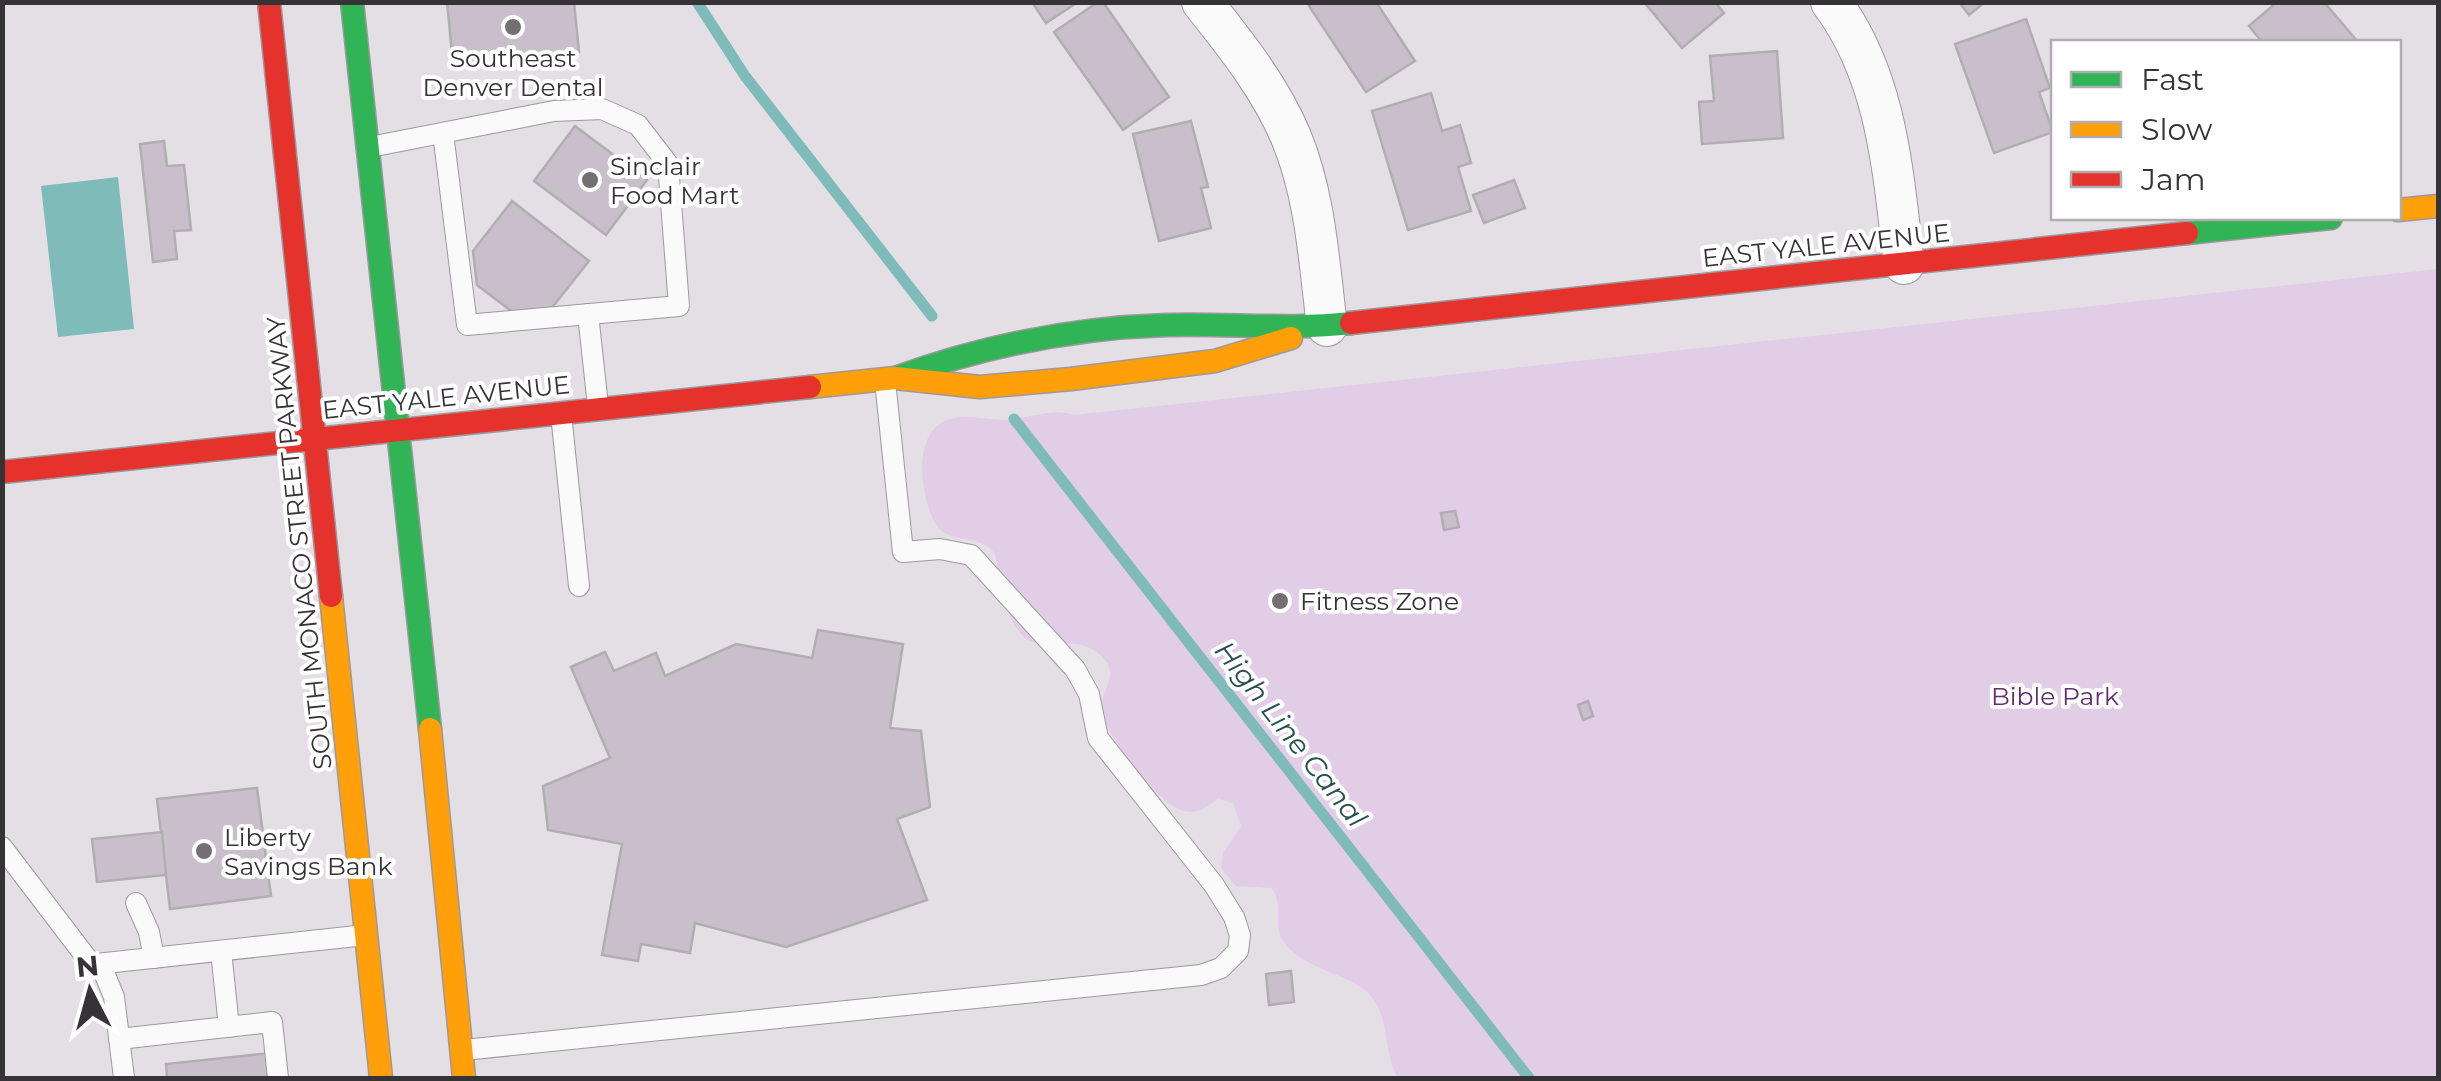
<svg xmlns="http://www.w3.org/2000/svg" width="2441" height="1081" font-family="Montserrat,sans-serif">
  <rect width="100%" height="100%" fill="#e4dfe5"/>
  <!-- green -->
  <path fill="#e1cde6" d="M2438 269V1078H1398C1382 1052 1391 1014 1367 992 1343 971 1300 969 1282 939 1272 923 1285 904 1271 888L1236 886 1221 868 1223 853 1241 826 1233 803 1218 799C1210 805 1201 812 1191 812 1160 812 1108 739 1102 711 1099 692 1119 677 1105 660 1077 627 1042 658 1021 634 1003 612 1000 579 995 554 980 532 947 546 935 523 920 495 911 430 950 419 968 414 987 420 1005 420 1028 419 1053 407 1074 415Z"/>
  <!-- water -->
  <path fill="#7ebbb9" d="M118 177 134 329 58 337 41 186Z"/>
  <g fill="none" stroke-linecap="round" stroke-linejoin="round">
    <!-- stream -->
    <g stroke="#7ebbb9" stroke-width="11">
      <path d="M697 2 745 76 932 316"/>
      <path d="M1014 419 1529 1078"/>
    </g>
  </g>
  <!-- building -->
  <g fill="#c9bfcb" stroke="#b1aeb2" stroke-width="2.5">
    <path d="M447 2H574L579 52 453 64Z"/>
    <path d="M1032 2H1078L1046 23Z"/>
    <path d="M1098 2H1103L1169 97 1123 130 1054 32Z"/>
    <path d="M1313 2H1376L1415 61 1366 92 1309 6Z"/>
    <path d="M1644 2H1715L1724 13 1682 48Z"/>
    <path d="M1959 2H1985L1969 15Z"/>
    <path d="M2277 2H2324L2358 42H2262L2249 26Z"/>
    <path d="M2026 19 2050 88 2039 92 2053 132 1994 153 1955 44Z"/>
    <path d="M1777 51 1783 138 1702 144 1699 102 1714 101 1710 56Z"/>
    <path d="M1431 93 1442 131 1460 125 1471 163 1458 167 1471 211 1408 230 1372 111Z"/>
    <path d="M1191 121 1208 187 1201 188 1211 228 1159 241 1133 134Z"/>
    <path d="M575 126 647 180 606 235 534 181Z"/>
    <path d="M164 141 167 166 184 165 191 230 174 231 177 259 153 262 140 144Z"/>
    <path d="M1514 180 1525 208 1484 223 1473 195Z"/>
    <path d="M512 201 589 261 550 310 515 314 477 285 473 251Z"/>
    <path d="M1455 511 1459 527 1444 530 1441 513Z"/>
    <path d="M818 630 903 644 890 728 921 731 930 807 897 819 927 900 786 947 695 923 690 953 641 944 638 961 602 955 622 844 548 830 543 786 610 758 571 667 605 652 614 671 656 653 665 676 736 644 812 658Z"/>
    <path d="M1588 701 1593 716 1583 720 1578 705Z"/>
    <path d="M257 788 271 896 170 909 157 799Z"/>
    <path d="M162 832 166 875 97 882 92 839Z"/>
    <path d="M1291 971 1294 1002 1269 1005 1266 974Z"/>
    <path d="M270 1053 273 1078H167L166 1064Z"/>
  </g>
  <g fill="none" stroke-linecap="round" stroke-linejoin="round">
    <!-- lane casing -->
    <g stroke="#9c999d" stroke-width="22">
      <g id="lane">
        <path d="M370 147 554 111 602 109 638 125 668 164 679 306 467 325 443 133"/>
        <path d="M588 314 598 406"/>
        <path d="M561 414 579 586"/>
        <path d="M2 847 89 961 96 964 366 935"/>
        <path d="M136 903 149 932 154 958"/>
        <path d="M221 951 229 1027"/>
        <path d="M101 965 114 997 124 1078"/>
        <path d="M119 1039 272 1022 278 1078"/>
        <path d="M464 1050 1201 975 1221 968 1238 951 1240 935 1234 917 1214 885 1098 738 1089 694 1075 669 971 555 940 549 903 552 885 381"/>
      </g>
    </g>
    <!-- street casing -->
    <g stroke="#9c999d" stroke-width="42">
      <g id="street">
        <path d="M1202 2C1236 45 1270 87 1291 137 1316 197 1319 263 1327 326"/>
        <path d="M1831 2C1888 78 1893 174 1904 264"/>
      </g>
    </g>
    <!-- fast casing -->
    <g stroke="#9c999d" stroke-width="25">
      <g id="fast">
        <path d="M352 2 430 729"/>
        <path d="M2187 233 2331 218"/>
        <path d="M895 378C983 346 1072 328 1166 325 1227 323 1290 330 1351 323"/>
      </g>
    </g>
    <!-- slow casing -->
    <g stroke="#9c999d" stroke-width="25">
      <g id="slow">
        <path d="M2398 210 2438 206"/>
        <path d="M810 387 895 378 980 387 1071 379 1215 361 1291 338"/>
        <path d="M331 596 381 1078"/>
        <path d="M430 729 464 1078"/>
      </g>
    </g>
    <!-- jam casing -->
    <g stroke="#9c999d" stroke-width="25">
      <g id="jam">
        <path d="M269 2 331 596"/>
        <path d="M1351 323 2187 233"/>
        <path d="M2 472 810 387"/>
      </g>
    </g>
    <!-- lane -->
    <use href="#lane" stroke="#fbfafb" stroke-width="20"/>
    <!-- street -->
    <use href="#street" stroke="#fbfafb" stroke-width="40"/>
    <!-- fast -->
    <use href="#fast" stroke="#30b455" stroke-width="22"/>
    <!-- slow -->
    <use href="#slow" stroke="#ff9f0a" stroke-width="22"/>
    <!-- jam -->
    <use href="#jam" stroke="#e5322d" stroke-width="22"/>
  </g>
  <!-- markers -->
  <g fill="#736f73" stroke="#fff" stroke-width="4">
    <circle cx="513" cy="27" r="10"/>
    <circle cx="590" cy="180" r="10"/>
    <circle cx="1280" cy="601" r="10"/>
    <circle cx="204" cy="851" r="10"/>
  </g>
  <g text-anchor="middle" stroke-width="8" stroke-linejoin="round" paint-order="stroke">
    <!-- poi labels -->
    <g font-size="25" fill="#363336" stroke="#fff" text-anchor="start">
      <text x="513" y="67" text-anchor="middle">Southeast<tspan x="513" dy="29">Denver Dental</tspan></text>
      <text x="610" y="175">Sinclair<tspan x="610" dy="29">Food Mart</tspan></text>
      <text x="1300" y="610">Fitness Zone</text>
      <text x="224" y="846">Liberty<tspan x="224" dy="29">Savings Bank</tspan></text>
    </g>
    <!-- street labels -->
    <g font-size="25" fill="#363336" stroke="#fff">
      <text transform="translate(1826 245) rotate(-6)" y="9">EAST YALE AVENUE</text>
      <text transform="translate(446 397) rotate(-6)" y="9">EAST YALE AVENUE</text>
      <text transform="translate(299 543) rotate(-96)" y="9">SOUTH MONACO STREET PARKWAY</text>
    </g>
    <!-- park labels -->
    <g font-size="25" fill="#612e6d" stroke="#fff">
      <text x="2055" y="705">Bible Park</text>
    </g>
    <!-- water labels -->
    <g font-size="28" font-style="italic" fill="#264f4d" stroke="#fff">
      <text transform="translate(1291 734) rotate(52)" y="10">High Line Canal</text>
    </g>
  </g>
  <!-- border -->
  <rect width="2441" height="1081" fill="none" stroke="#363336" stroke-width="10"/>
  <!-- legend -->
  <rect x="2051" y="40" width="350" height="180" fill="#ffffff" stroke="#afadaf" stroke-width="2.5"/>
  <rect x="2071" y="72" width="50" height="15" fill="#30b455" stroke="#afadaf" stroke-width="2.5"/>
  <text x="2141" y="90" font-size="30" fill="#363336">Fast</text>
  <rect x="2071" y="122" width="50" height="15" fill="#ff9f0a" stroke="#afadaf" stroke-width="2.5"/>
  <text x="2141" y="140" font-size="30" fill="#363336">Slow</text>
  <rect x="2071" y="172" width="50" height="15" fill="#e5322d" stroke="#afadaf" stroke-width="2.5"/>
  <text x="2141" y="190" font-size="30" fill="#363336">Jam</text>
  <!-- north arrow -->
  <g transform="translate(90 991) rotate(354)" stroke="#ffffff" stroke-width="8" paint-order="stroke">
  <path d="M0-8L18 38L0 25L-18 38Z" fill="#363336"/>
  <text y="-15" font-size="28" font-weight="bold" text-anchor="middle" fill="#363336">N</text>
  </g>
</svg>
